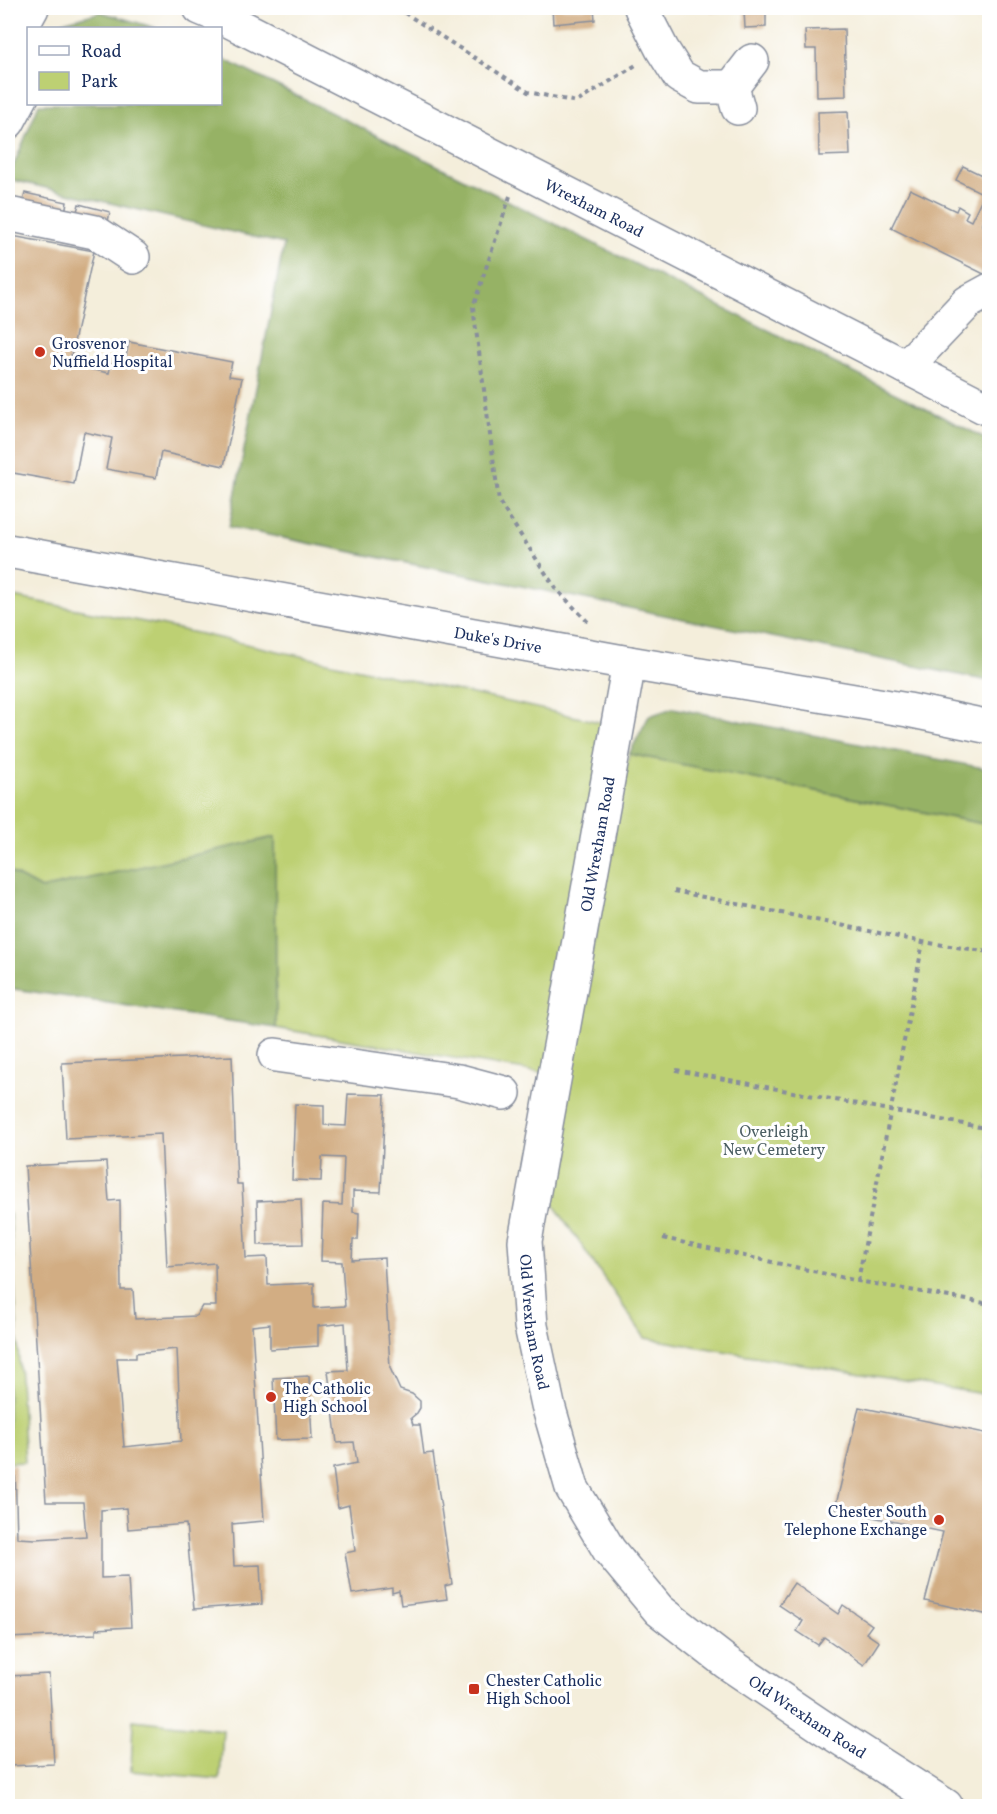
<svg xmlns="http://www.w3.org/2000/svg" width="997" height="1814" font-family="Vollkorn,serif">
  <rect width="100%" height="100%" fill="#fff"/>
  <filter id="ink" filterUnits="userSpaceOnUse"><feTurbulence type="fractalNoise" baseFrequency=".0167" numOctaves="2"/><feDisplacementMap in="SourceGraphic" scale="12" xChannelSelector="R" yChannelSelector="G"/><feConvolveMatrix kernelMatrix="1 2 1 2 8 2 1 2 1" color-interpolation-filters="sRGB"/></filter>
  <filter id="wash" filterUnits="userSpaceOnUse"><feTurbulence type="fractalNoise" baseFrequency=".008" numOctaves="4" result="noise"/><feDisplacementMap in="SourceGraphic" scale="24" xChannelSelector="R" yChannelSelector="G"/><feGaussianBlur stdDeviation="1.35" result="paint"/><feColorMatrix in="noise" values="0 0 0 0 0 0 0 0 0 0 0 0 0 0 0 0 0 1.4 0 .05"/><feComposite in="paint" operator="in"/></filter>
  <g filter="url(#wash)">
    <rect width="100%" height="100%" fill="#f4eedb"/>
    <!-- green -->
    <g fill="#bdd073" stroke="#6c8068" stroke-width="1.5">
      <path d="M8 596 160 625 604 723 548 1074 276 1028 275 837 41 889 8 871Z"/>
      <path d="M629 754 989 825V1395L645 1338 545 1192Z"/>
      <path d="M8 1214H10L25 1462 8 1463Z"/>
      <path d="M133 1720 223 1730 220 1779 131 1771Z"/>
    </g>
    <!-- forest -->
    <g fill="#96b265" stroke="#587062" stroke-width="1.5">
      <path d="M101 12 156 28H51V25Z"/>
      <path d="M221 58 989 440V681L229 527 284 244 8 179 39 104H220Z"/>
      <path d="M673 708 989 769V825L629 754 649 716Z"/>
      <path d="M275 837 276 1028 8 988V871L41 889Z"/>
    </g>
    <g id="blocks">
      <!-- building -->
      <g fill="#d2ad83" fill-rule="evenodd">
        <path d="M552 8H594L595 20 553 24Z"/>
        <path d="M711 8H766V27L745 28 744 11 711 12Z"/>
        <path d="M844 29 846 96 817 97 816 49H806L805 30Z"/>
        <path d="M848 111 850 155 819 156 818 112Z"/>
        <path d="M963 166 990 179V210L982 225 986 227 990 221V277L891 228 910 189 956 211 958 206 968 212 965 218 971 221 984 194 956 180Z"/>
        <path d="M25 193 67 202 64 218 21 210Z"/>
        <path d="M79 204 110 212 107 226 75 219Z"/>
        <path d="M12 236 94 251 69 365 109 373 111 364 124 366 129 342 232 362 229 376 242 378 224 466 161 452 156 478 106 469 112 438 84 432 74 484 8 472V261Z"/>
        <path d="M232 1056 237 1184H242L246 1258 267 1257 268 1285 314 1283V1308L345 1306 342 1262 321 1261 323 1204 342 1205 344 1158 322 1157 321 1181 292 1180 295 1104 324 1105V1125L346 1126 348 1094 385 1095 381 1192 353 1191V1212L359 1213 358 1240H353L352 1260 384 1258 390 1368 400 1390 412 1394 420 1401V1408L417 1413 411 1418 413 1425H420L424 1454 433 1453 452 1584 445 1586 447 1599 401 1605 399 1591 392 1593V1588L352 1594 345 1553 355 1551 349 1505 338 1508 333 1468 357 1463 354 1442 337 1443 328 1371 348 1370 345 1323 318 1326V1346L270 1349V1324L252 1326 264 1521 232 1524 234 1566 260 1565 262 1604 194 1609 186 1524 128 1529 126 1508 101 1510V1578L128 1577 131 1627 96 1629V1634L8 1638V1466L15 1465 17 1538 36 1539 86 1536 83 1502H46L25 1166 106 1162 109 1201 120 1200 121 1290H133L135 1319 196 1316 202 1306H216L215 1263 167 1267 161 1134 66 1139 62 1063ZM177 1349 181 1441 124 1447 117 1358H136V1353Z"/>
        <path d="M301 1199 303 1244 258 1245 257 1201Z"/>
        <path d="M309 1376 312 1439 276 1440 273 1378Z"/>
        <path d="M859 1407 990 1434 989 1615 925 1601 943 1532 835 1509Z"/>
        <path d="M794 1583 838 1614 843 1605 872 1625 866 1633 879 1642 864 1665 824 1637 818 1645 797 1631 803 1621 779 1605Z"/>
        <path d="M49 1674 54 1764 8 1766V1676Z"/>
      </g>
    </g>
  </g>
  <g filter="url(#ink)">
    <use href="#blocks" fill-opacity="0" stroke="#888e9c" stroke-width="1.5"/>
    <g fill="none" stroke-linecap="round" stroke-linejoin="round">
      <!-- minor casing -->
      <g stroke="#888e9c" stroke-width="36">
        <g id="minor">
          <path d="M641 8 662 49 679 76 699 87H732"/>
          <path d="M738 108 732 87 752 61"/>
          <path d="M8 122 23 94 21 28 32 8"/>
          <path d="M8 214 95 232 133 257"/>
          <path d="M906 367 968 302 990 290"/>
          <path id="s1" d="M8 551 629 663 908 710 990 727"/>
          <path id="s2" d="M629 663 525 1241 531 1326 548 1405 572 1488 609 1550 659 1610 726 1662 821 1726 946 1806"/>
          <path d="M275 1055 459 1081 504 1093"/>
        </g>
      </g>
      <!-- highway casing -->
      <g stroke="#888e9c" stroke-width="36">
        <g id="highway">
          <path id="s3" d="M200 8 226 19 990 410"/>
        </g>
      </g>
      <!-- path -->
      <g stroke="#888e9c" stroke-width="4" stroke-dasharray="4.5 4.5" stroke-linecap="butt">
        <path d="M397 8 528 92 577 102 636 65"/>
        <path d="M510 196 473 307 499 502 556 589 590 624"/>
        <path d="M674 891 923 942 990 952"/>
        <path d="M676 1070 990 1129"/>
        <path d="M663 1238 858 1281 990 1304"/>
        <path d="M858 1281 923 942"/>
      </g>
      <!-- minor -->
      <use href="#minor" stroke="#fff" stroke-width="33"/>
      <!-- highway -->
      <use href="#highway" stroke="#fff" stroke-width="33"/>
    </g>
  </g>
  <!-- markers -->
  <g fill="#c8321e" stroke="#fff" stroke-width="2">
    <circle cx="40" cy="352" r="6"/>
    <circle cx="271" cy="1397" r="6"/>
    <circle cx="939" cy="1520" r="6"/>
    <rect x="468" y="1683" width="12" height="12" rx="3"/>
  </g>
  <g text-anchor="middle" stroke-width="6" stroke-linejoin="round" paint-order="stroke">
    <!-- street labels -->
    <g font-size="16" fill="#1b2f5e" stroke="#fff">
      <text dy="6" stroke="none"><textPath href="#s3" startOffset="442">Wrexham Road</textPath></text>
      <text dy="6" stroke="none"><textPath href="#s1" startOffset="498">Duke's Drive</textPath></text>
      <text transform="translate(597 844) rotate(-80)" y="6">Old Wrexham Road</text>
      <text dy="6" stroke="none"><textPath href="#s2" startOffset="669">Old Wrexham Road</textPath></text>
      <text dy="6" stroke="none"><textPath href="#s2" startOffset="1173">Old Wrexham Road</textPath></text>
    </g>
    <!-- poi labels -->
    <g font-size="16" fill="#1b2f5e" stroke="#fff" text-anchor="start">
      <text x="52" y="349">Grosvenor<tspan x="52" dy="18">Nuffield Hospital</tspan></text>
      <text x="283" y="1394">The Catholic<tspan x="283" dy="18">High School</tspan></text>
      <text x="927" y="1517" text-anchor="end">Chester South<tspan x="927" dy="18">Telephone Exchange</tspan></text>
      <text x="486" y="1686">Chester Catholic<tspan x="486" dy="18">High School</tspan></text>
    </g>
    <!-- park labels -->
    <g font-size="16" fill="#4c5f64" stroke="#fff">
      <text x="774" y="1137">Overleigh<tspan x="774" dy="18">New Cemetery</tspan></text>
    </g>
  </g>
  <!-- margin -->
  <rect width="997" height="1814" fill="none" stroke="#fff" stroke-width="30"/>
  <!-- legend -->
  <rect x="27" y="27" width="195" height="78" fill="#ffffff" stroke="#a4acbf" stroke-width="1.5"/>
  <rect x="39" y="46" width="30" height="9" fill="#ffffff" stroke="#a4acbf" stroke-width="1.5"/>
  <text x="81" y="57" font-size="18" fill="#1b2f5e">Road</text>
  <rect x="39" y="72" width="30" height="18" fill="#bdd073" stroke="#a4acbf" stroke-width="1.5"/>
  <text x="81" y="87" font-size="18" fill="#1b2f5e">Park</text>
</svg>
